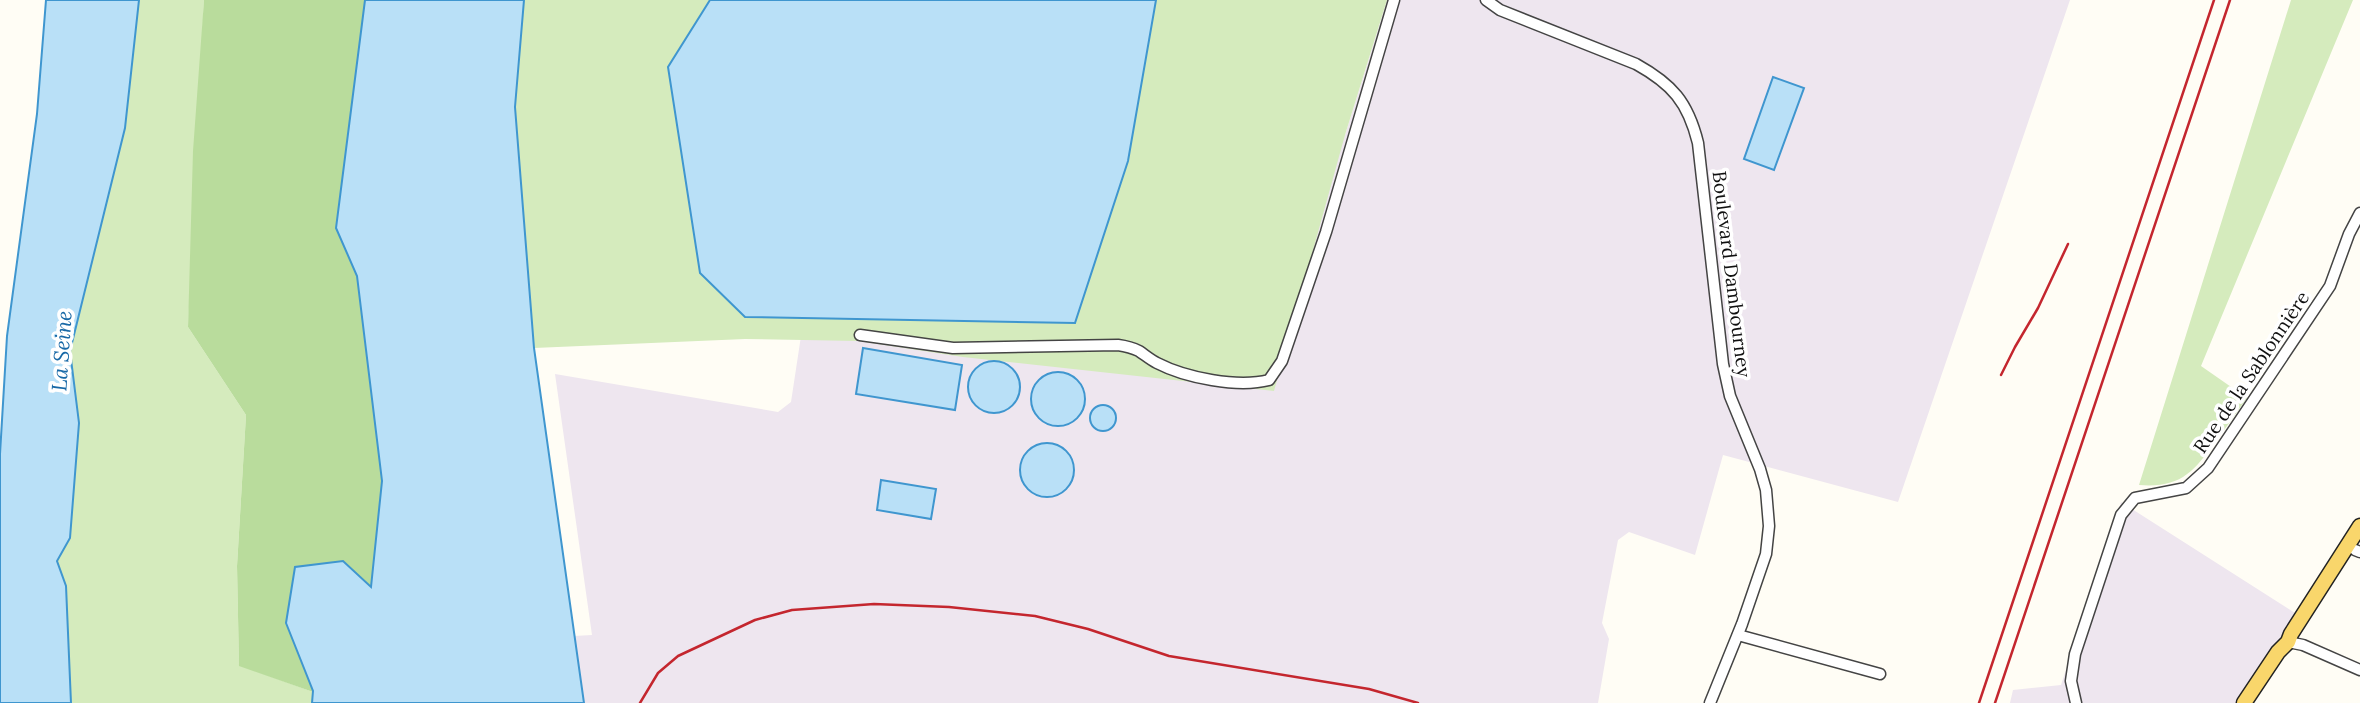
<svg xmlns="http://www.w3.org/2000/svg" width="2360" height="703" font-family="Lora,serif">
  <rect width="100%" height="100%" fill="#fffdf5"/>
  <!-- industrial -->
  <g fill="#eee6ef">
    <path d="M1387 0H2070L1898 502 1723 455 1695 555 1629 532 1618 540 1602 623 1609 639 1598 703H584L574 636 592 635 555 374 778 412 791 402 801 336 1345 135Z"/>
    <path d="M2121 502 2295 613 2243 703H2010L2013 690 2061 685Z"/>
  </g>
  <!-- green -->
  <g fill="#d5ebbd">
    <path d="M139 0H204L188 327 246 415 237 566 239 665 313 692 312 703H71L66 586 57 561 70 538 79 424 70 351 125 128Z"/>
    <path d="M523 0H710L668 67 745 317 1074 323 1128 161 1156 0H1387L1345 135 1274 391 963 357 858 341 745 339 534 348 515 107Z"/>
    <path d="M2291 0H2353L2201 366 2247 398C2236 413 2226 428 2215 442 2193 473 2180 488 2139 485Z"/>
  </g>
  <!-- forest -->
  <path fill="#b9dc9c" d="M204 0H365L336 228 357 276 382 481 371 588 286 623 313 692 239 666 237 566 246 415 188 327 193 151Z"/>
  <!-- water -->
  <g fill="#b9e0f7" stroke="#3f96cf" stroke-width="2">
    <path d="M46 0H139L125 128 70 351 79 423 70 538 57 561 66 586 71 703H0V454L7 336 37 114Z"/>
    <path d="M365 0H524L515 107 534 348 584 703H312L313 691 286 623 295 567 343 561 371 587 382 481 357 276 336 228Z"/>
    <path d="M710 0H1156L1128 161 1075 323 745 317 700 273 668 67Z"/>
    <path d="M1773 77 1804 88 1774 170 1744 159Z"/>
    <path d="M863 348 962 365 955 410 856 394Z"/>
    <circle cx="994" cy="387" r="26"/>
    <circle cx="1058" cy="399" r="27"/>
    <circle cx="1103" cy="418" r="13"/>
    <circle cx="1047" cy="470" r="27"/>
    <path d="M881 480 936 489 931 519 877 510Z"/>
  </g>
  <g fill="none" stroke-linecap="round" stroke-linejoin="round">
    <!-- minor casing -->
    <g stroke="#444" stroke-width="13">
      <g id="minor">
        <path d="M1486 0 1500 10 1636 64C1672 84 1688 102 1698 143L1723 364 1730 396 1760 469 1766 490 1769 526 1766 554 1742 624 1710 703"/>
        <path d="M860 335 953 348 1118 345C1125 346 1133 348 1139 351 1145 355 1151 360 1157 363 1186 378 1238 388 1269 380L1282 361 1326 232 1394 0"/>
        <path d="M2355 550 2360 552"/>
        <path d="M1738 635 1880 674"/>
        <path d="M2288 642 2303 645 2360 670"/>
        <path d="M2076 703 2071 681 2075 654 2121 515 2135 498 2186 488 2208 468 2330 286 2349 234 2360 213"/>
      </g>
    </g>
    <!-- major casing -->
    <g stroke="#222" stroke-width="17">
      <path id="major" d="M2244 703 2278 652 2288 642 2291 634 2360 526"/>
    </g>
    <!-- minor -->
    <use href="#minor" stroke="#fff" stroke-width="10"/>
    <!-- major -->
    <use href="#major" stroke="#f9d66b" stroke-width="14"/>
    <!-- rail -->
    <g stroke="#c4262e" stroke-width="2.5">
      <path d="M2001 375 2015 347 2038 308 2068 244"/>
      <path d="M640 703 658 673 678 656 755 620 792 610 874 604 949 607 1035 616 1088 629 1169 656 1369 689 1418 703"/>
      <path d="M1979 703 2214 0"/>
      <path d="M1995 703 2230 0"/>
    </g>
  </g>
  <g text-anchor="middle" stroke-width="7" stroke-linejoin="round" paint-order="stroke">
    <!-- street labels -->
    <g font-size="19" fill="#111" stroke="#fff">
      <text transform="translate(1732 274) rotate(83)" y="7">Boulevard Dambourney</text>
      <text transform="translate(2251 372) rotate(-56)" y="7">Rue de la Sablonnière</text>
    </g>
    <!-- water labels -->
    <g font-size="21" font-style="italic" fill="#1768a6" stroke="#fff">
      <text transform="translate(62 351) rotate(-86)" y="7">La Seine</text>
    </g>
  </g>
</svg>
